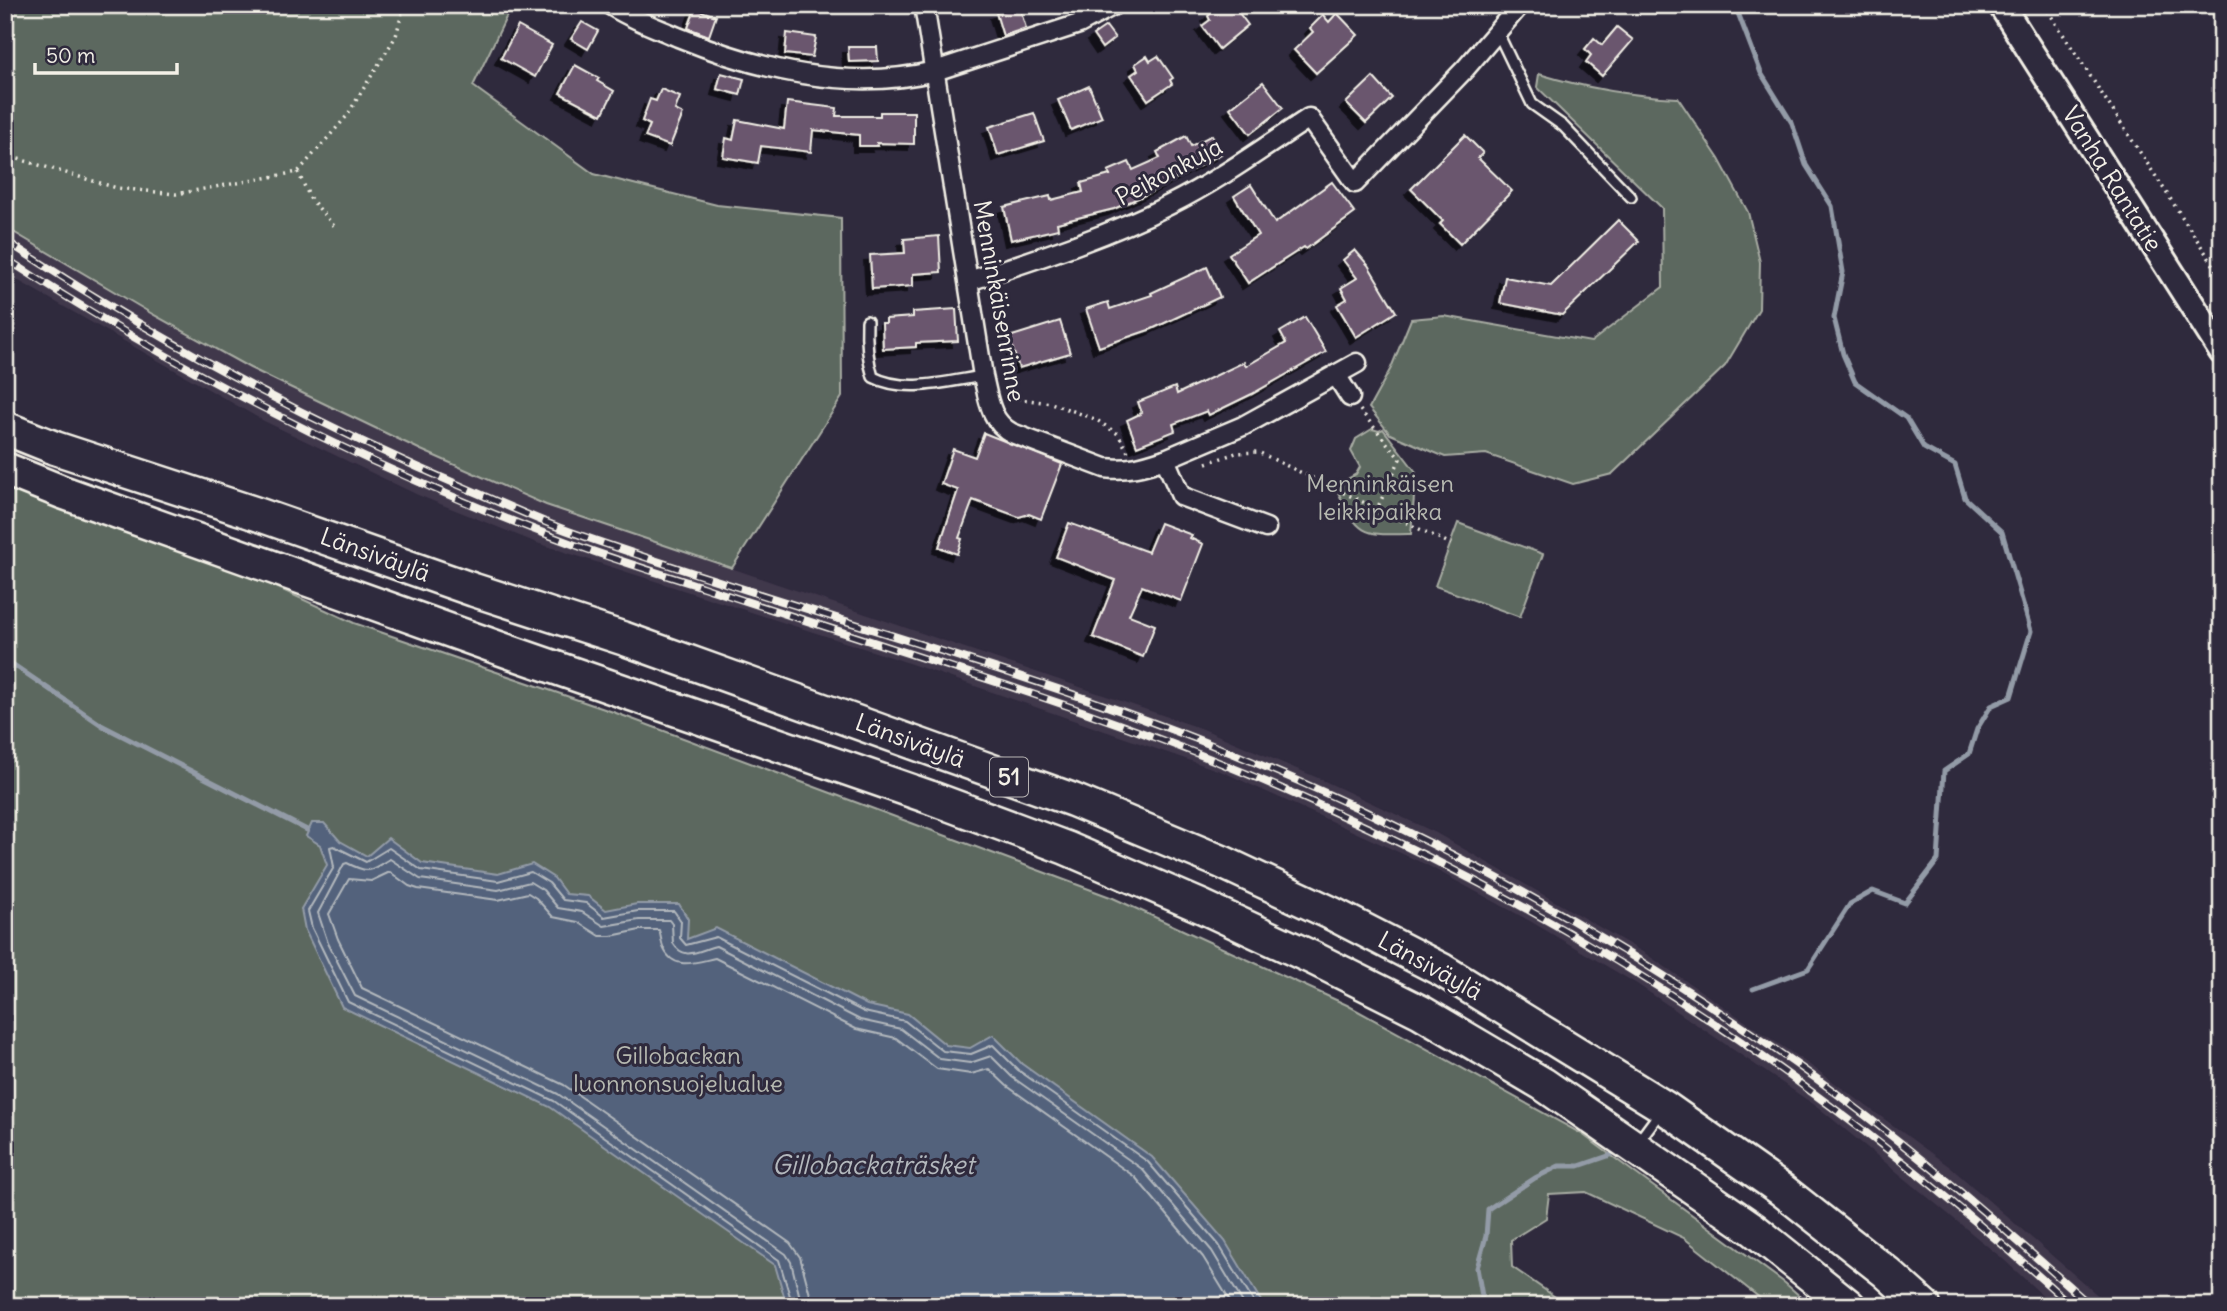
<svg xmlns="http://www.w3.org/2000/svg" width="2227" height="1311" font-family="Delius,sans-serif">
  <defs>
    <filter id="shadow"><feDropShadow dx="-6" dy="6" stdDeviation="0" flood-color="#0009"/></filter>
  </defs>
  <rect width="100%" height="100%" fill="#2f2a3d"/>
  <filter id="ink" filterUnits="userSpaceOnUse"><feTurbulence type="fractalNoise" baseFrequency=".0143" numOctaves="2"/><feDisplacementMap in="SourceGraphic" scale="14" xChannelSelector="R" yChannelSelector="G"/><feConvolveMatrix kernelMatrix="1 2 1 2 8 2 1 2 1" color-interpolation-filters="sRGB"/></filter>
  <g filter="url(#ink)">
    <!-- built -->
    <path fill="#41374c" d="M5 227 154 315 546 505 1203 729 1318 778 1436 833 1646 954 1817 1070 1950 1167 2110 1306H2054L2003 1259 1819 1108 1637 984 1530 921 1427 865 1223 772 894 658 537 543 418 495 264 421 5 273Z"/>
    <!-- green -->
    <g fill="#5b685e" stroke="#a8aca3" stroke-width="2">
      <path d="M5 5H512L473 86 594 174 717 205 841 218 842 397 732 568 546 505 421 450 250 368 154 315 5 227Z"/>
      <path d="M1539 74C1585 88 1630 96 1678 98L1719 159 1748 212 1760 262 1759 309 1725 366 1612 474 1573 484 1486 454 1445 457 1390 434 1369 408 1391 368 1411 319 1444 316 1591 342 1663 287 1662 208 1537 87Z"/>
      <path d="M1372 429 1379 431 1383 429 1416 472 1411 534C1362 535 1359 536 1337 490L1339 484 1356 474 1360 467 1351 451 1356 439Z"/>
      <path d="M5 474 226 564 354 623 616 713 1113 898 1347 1005 1582 1134 1785 1283 1811 1306H1770L1684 1238 1586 1192 1549 1194 1546 1218 1511 1240 1512 1267 1568 1306H5Z"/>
      <path d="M1458 523 1543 554 1520 617 1435 586Z"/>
    </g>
    <!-- water -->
    <path fill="#52627c" stroke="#939ba7" stroke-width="2" d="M312 823H324L340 841 367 856 388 838 422 863 498 874 532 864 554 878 566 894 588 896 606 910 637 904H679L688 919 687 939 716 928 867 1005 908 1014 946 1045 970 1048 993 1035 1022 1064 1152 1157 1225 1241 1264 1306H787L775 1265 550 1107 342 1007 305 930 301 909 327 865 320 845 306 836Z"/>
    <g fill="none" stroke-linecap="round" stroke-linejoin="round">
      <!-- shore -->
      <g stroke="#b3b8bd" stroke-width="2">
        <path d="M793 1306 779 1260 554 1101 348 1002 312 928 308 911 334 867 330 847 334 846 366 862 389 848 421 870 498 881 531 872 549 883 563 900 586 903 604 917 638 911H674L681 921 680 938 686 945 716 937 864 1012 905 1021 943 1051 971 1054 993 1045 1018 1070 1148 1162 1219 1245 1256 1306"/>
        <path d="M802 1306 791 1262 786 1254 558 1094 355 996 328 943 318 913 344 864 347 863C371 875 369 870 390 859L420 879 498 890 530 882 543 890 558 908 582 912 604 926 639 920H669L672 924 673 943C684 962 699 950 716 946L860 1020 901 1029 940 1059 970 1063 991 1056 1012 1077 1142 1169 1212 1251 1245 1306"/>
        <path d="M813 1306 800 1257 790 1243 564 1085 362 988 338 939 329 914 349 879 371 881 390 872 409 886 418 889 498 900 528 893 536 898 553 917 578 922 600 936H611L640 930H659C661 936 661 941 663 947 673 972 696 962 715 958L856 1029 896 1038 937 1069 971 1074 989 1069 1007 1086 1135 1177 1203 1257 1233 1306"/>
      </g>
      <!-- stream -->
      <g stroke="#939ba7" stroke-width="5">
        <path d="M1735 5 1761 73 1792 123 1806 165 1832 206 1843 272 1834 318 1843 354 1855 382 1906 418 1924 448 1955 465 1965 498 2002 532 2031 631 2011 697 1991 706 1977 729 1969 754 1944 771 1938 860 1905 903 1873 891 1850 904 1808 969 1753 989"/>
        <path d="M5 659 103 726 307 830"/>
        <path d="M1480 1306 1482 1296 1477 1268 1486 1236 1488 1209 1535 1178 1559 1166H1579L1611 1155"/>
      </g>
    </g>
    <!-- building -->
    <g fill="#6a566e" stroke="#f4f1e8" stroke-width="2" filter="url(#shadow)">
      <path d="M1220 5H1233L1248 25 1219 49 1202 26 1210 20 1208 16Z"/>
      <path d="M1019 6 1026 28 1003 36 996 13Z"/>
      <path d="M695 9 716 16 709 36 688 28Z"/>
      <path d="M1337 13 1358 35 1316 73 1294 50 1313 32 1310 28 1323 15 1329 22Z"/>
      <path d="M582 22 598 31 588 49 571 39Z"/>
      <path d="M518 26 552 45 535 77 501 58Z"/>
      <path d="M1106 26 1115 38 1102 48 1093 35Z"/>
      <path d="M1617 27 1633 40 1602 76 1586 62 1591 55 1585 49 1594 38 1602 45Z"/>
      <path d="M787 33 816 37 812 57 785 54Z"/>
      <path d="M848 47H877L878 61 849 62Z"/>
      <path d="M1147 56 1150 61 1158 56 1173 78 1170 80 1172 84 1148 100 1131 75 1138 70 1135 64Z"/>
      <path d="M575 65 599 78 597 81 614 91 602 115 560 93Z"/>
      <path d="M721 73 744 79 740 95 717 89Z"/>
      <path d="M1373 77 1392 98 1366 123 1346 103Z"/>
      <path d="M1263 82 1283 108 1250 134 1230 108Z"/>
      <path d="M1089 86 1102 117 1071 130 1058 100Z"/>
      <path d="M661 89 680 97 675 110 683 114 670 146 645 137 650 125 642 121 650 99 656 101Z"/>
      <path d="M787 102 837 108 836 116H880V112H914V144L877 143 878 146H859V135L813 130 811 152 761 146 758 163 723 157 726 138 733 140 737 120 784 129Z"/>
      <path d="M1034 113 1044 141 998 155 989 127Z"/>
      <path d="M1212 135 1221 154 1149 193 1114 209 1057 223 1058 229 1011 240 1004 207 1050 196 1051 200 1083 192 1081 183 1110 175 1108 171 1129 162 1133 170 1160 158 1157 152 1186 136 1191 146Z"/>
      <path d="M1465 135 1483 153 1478 158 1512 191 1460 244 1440 224 1443 221 1411 189Z"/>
      <path d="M1332 182 1355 213 1306 249 1304 247 1248 283 1229 254 1258 235 1234 196 1251 185 1275 223Z"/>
      <path d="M1618 220 1639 241 1562 315 1500 303 1505 277 1551 286Z"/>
      <path d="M939 236 941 272 913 274V286L872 289 870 255 905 253 904 239Z"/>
      <path d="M1355 250 1368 265 1396 312 1356 337 1337 305 1347 299 1341 288 1357 278 1343 260Z"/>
      <path d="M1207 267 1220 297 1152 329 1099 347 1086 309 1108 302 1110 309 1152 295 1151 293Z"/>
      <path d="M956 309 958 341 916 343V347L883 349 882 323H886V319L913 317V312Z"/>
      <path d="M1305 317 1326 352 1252 394 1209 415 1207 411 1173 424 1175 431 1137 446 1127 420 1142 413 1138 402 1175 387 1177 394 1244 362 1246 366 1286 343 1280 332Z"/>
      <path d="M1060 321 1070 353 1019 368 1009 337Z"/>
      <path d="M984 433 1062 464 1041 519 1029 514 1019 517 973 500 959 538 962 539 957 554 939 547 958 490 941 484 953 449 975 457Z"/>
      <path d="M1069 523 1148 552 1160 523 1192 535 1190 538 1203 544 1181 601 1142 586 1129 615 1155 625 1143 657 1093 637 1115 580 1056 557Z"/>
    </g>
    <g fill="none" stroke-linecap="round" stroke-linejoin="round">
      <!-- lane casing -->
      <g stroke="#f4f1e8" stroke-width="14">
        <g id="lane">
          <path d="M1497 31 1532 104 1563 126 1631 197"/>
          <path d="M867 321C866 342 867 358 873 377 905 394 949 381 983 376"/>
          <path d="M1638 1142 1661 1111"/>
        </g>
      </g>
      <!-- street casing -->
      <g stroke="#f4f1e8" stroke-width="23">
        <g id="street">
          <path d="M610 5C631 19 655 27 678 37 759 70 849 92 935 71L1079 24 1114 5"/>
          <path d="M924 5 983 376C988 397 990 422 1012 433L1105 468C1127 471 1144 466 1165 459L1181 496 1266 528"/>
          <path d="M969 281C1036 259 1106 237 1169 205 1218 181 1263 148 1309 118L1355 183 1465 69 1520 5"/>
          <path d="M1336 375 1350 397"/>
          <path d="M1165 459 1243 426 1357 363"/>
        </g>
      </g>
      <!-- secondary casing -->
      <g stroke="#f4f1e8" stroke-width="30">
        <path id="secondary" d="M2001 5 2222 352"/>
      </g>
      <!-- highway casing -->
      <g stroke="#f4f1e8" stroke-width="37">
        <g id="highway">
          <path d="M5 428 55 448 257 514 474 590 625 639 1073 800 1222 862 1331 913 1442 970 1664 1107 1782 1190 1886 1272 1924 1306"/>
          <path d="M5 469 62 492 510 652 929 797 1066 848 1203 907 1315 959 1421 1012 1543 1084 1753 1229 1849 1306"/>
        </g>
      </g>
      <!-- path -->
      <g stroke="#f4f1e8" stroke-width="3.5" stroke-dasharray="2 5" stroke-linecap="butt">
        <path d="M2044 5 2222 278"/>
        <path d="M5 155 117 188 176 194 298 172 346 117 396 36 404 5"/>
        <path d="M298 172 310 198 335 227"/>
        <path d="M1005 393 1020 399 1051 403 1095 419 1118 434 1128 452"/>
        <path d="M1360 410 1400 459 1377 509"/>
        <path d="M1207 463 1236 453 1258 452 1451 544"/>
      </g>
      <!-- lane -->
      <use href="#lane" stroke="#2f2a3d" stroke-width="9"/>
      <!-- street -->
      <use href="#street" stroke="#2f2a3d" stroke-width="18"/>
      <!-- secondary -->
      <use href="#secondary" stroke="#2f2a3d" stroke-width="24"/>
      <!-- highway -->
      <use href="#highway" stroke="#2f2a3d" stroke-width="32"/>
      <!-- rail casing -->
      <g stroke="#f4f1e8" stroke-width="8">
        <g id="rail">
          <path d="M5 240C154 338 311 423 475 492 508 506 540 521 574 533 779 605 991 660 1194 738 1414 823 1625 941 1817 1079 1913 1149 2003 1227 2091 1306"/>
          <path d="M5 258C179 371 364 466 559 539 606 557 655 572 703 587 907 655 1116 713 1312 802 1487 880 1655 976 1809 1090 1901 1157 1988 1230 2072 1306"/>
        </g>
      </g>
      <!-- rail -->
      <use href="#rail" stroke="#2f2a3d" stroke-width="5" stroke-dasharray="16" stroke-linecap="butt"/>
    </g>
  </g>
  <g text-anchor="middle" stroke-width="6" stroke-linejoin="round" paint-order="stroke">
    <!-- shield labels -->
    <rect fill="#2f2a3d" stroke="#b9b5b5" stroke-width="2" x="990" y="757.5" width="38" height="39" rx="5"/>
    <g font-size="23" font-weight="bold" fill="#f4f1e8">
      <text x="1009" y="785">51</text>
    </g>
    <!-- street labels -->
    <g font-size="24" fill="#f4f1e8" stroke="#2f2a3d">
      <text transform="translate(1169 172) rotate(-28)" y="8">Peikonkuja</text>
      <text transform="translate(2112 179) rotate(58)" y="8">Vanha Rantatie</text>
      <text transform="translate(999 301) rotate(80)" y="8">Menninkäisenrinne</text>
      <text transform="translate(375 555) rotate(20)" y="8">Länsiväylä</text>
      <text transform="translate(910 741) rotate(20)" y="8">Länsiväylä</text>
      <text transform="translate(1430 966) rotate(29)" y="8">Länsiväylä</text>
    </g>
    <!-- park labels -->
    <g font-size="24" fill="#b7bab1" stroke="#2f2a3d">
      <text x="1380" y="492">Menninkäisen<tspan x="1380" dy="28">leikkipaikka</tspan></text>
      <text x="678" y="1064">Gillobackan<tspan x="678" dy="28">luonnonsuojelualue</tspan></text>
    </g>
    <!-- water labels -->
    <g font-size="26" font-style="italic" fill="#b3b8bd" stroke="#2f2a3d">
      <text x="873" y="1174">Gillobackaträsket</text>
    </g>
  </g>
  <!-- margin -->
  <rect width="2227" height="1311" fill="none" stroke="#2f2a3d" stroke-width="28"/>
  <rect x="14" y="14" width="2199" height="1283" fill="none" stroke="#f4f1e8" stroke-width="2.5" filter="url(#ink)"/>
  <!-- scale -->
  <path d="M35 63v10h142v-10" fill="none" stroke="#f4f1e8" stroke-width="3.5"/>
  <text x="46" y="63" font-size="21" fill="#f4f1e8" stroke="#2f2a3d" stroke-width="5" paint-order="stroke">50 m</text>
</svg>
